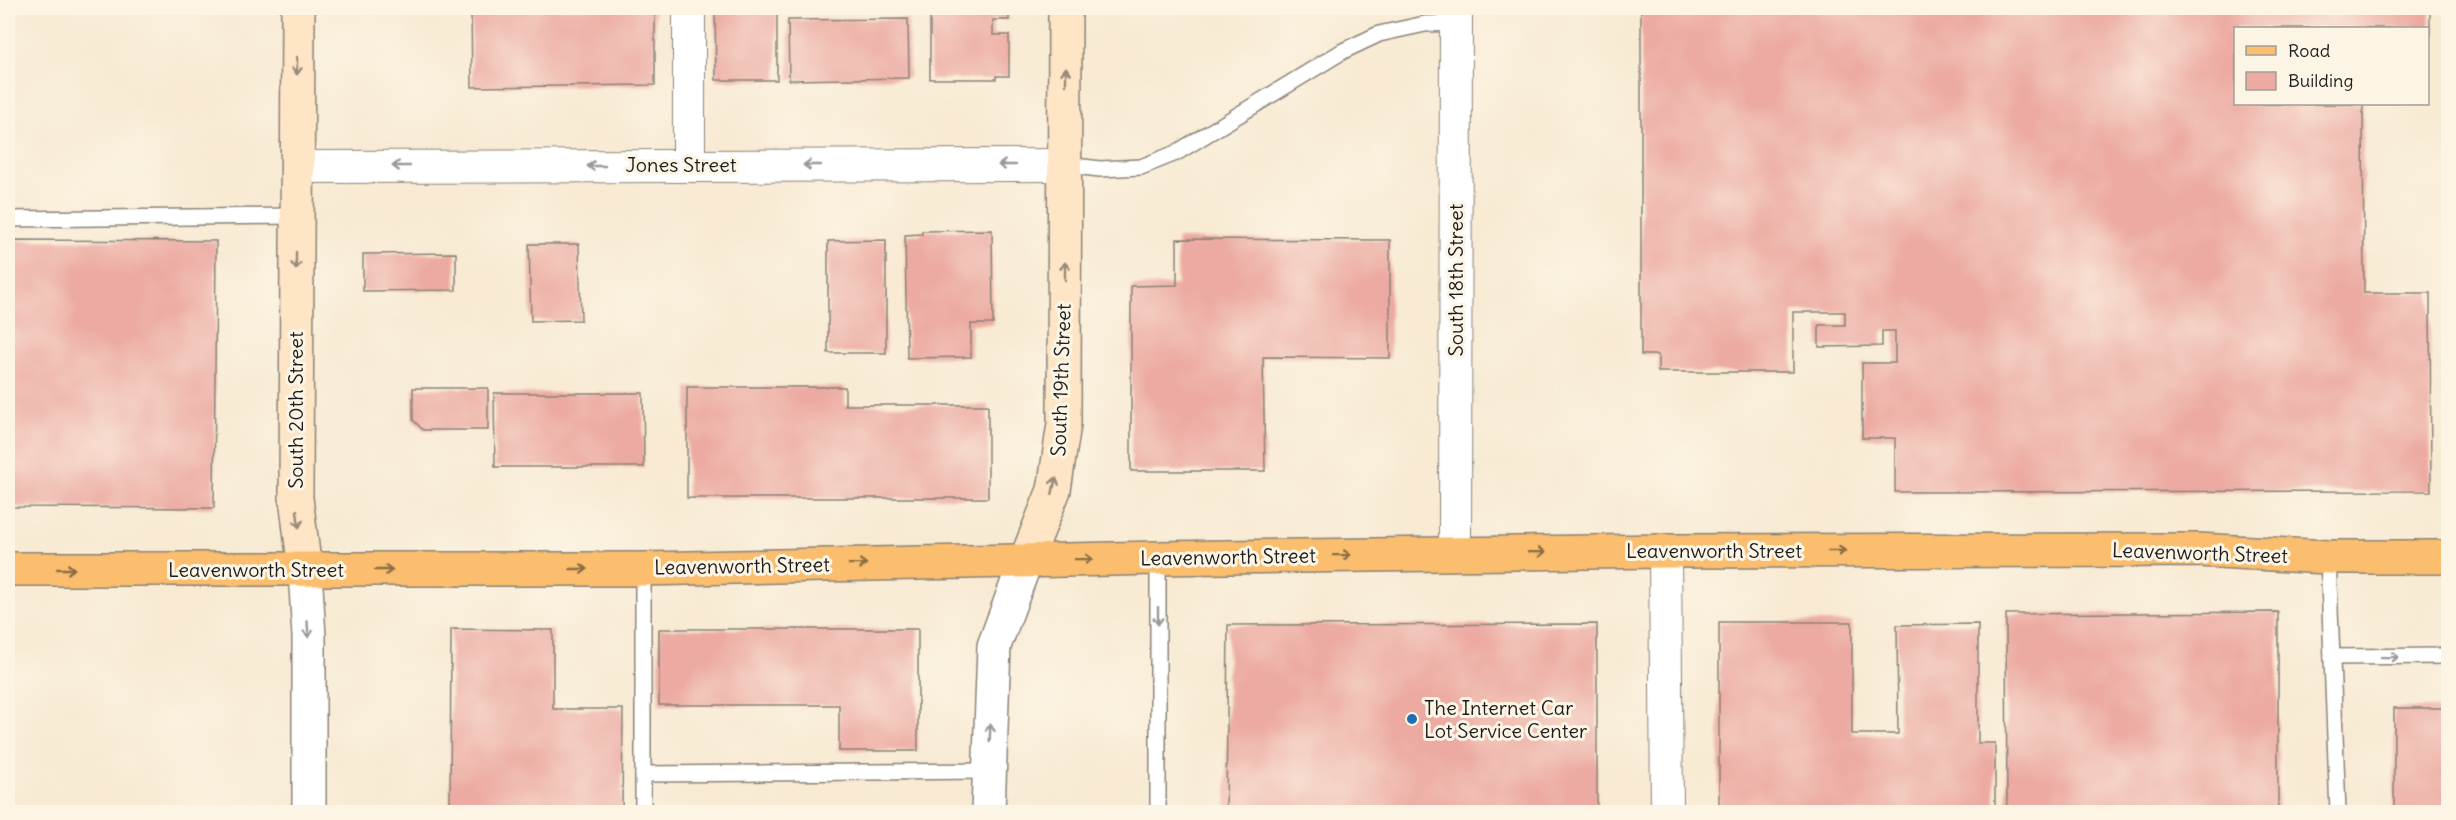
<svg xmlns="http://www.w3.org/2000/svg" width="2456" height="820" font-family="Delius,sans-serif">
  <rect width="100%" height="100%" fill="#fcf5e5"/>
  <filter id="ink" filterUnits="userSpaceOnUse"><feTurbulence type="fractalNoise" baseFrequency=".0167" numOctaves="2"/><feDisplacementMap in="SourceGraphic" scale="12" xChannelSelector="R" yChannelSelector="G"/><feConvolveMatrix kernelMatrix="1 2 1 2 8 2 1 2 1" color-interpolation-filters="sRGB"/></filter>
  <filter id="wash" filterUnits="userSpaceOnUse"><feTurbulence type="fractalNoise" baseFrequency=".008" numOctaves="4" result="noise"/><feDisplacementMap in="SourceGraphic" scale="24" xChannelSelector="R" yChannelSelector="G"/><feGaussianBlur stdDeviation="1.35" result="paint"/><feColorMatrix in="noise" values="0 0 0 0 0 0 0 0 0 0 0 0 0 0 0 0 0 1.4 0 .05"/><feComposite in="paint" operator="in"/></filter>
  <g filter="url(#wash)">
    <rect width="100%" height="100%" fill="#f8ead3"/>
    <g id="blocks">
      <!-- building -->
      <g fill="#ecaaa2">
        <path d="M471 8H655V85L472 87Z"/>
        <path d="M715 8H777V80H716Z"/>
        <path d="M930 8H1008L1009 20H993V35H1009V76H996V79H930Z"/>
        <path d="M1641 8H2430V35H2428V28H2236V104H2363L2364 293H2430L2431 491 1895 492V438H1862V363H1895V331H1882V346L1819 347V325H1845V312H1793V372H1658V355H1641Z"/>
        <path d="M908 19 909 78 789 80 788 20Z"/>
        <path d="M992 230 993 324H971V357L907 358 905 235 922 234V231Z"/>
        <path d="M1177 239 1390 240V358L1263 357 1265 471H1131V286L1177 285Z"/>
        <path d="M8 240 216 241 214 508 8 507Z"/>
        <path d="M886 240V353H828V241Z"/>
        <path d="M529 244H579L581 320 531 321Z"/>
        <path d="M456 253V290L363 291V254Z"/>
        <path d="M687 387H845V405H988V498H687Z"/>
        <path d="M413 388H488V430H423L413 420Z"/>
        <path d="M494 393H643L644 467H495Z"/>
        <path d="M2278 612V812H2007L2006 614Z"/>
        <path d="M1719 622H1852V734H1898L1897 625 1978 624V743H1995V807H1984V812H1719Z"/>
        <path d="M1597 624V812H1226L1228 625Z"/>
        <path d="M451 629 553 630V709H623L622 812H450Z"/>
        <path d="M659 629H918V751H839V705H659Z"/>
        <rect x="2394" y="708" width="54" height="104"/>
      </g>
    </g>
  </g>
  <g filter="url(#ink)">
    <use href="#blocks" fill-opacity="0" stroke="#8a8378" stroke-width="1.5"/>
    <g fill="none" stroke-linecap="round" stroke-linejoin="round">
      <!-- service casing -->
      <g stroke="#8a8378" stroke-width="18">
        <g id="service">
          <path d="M1066 165 1100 169 1141 167 1176 153 1343 51 1379 34 1425 24 1456 23"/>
          <path d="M8 219 297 216"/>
          <path d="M2328 557 2338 812"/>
          <path d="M1158 558V812"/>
          <path d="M643 569V812"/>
          <path d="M2332 657 2448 656"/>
          <path d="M643 774 989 771"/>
        </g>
      </g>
      <!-- minor casing -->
      <g stroke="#8a8378" stroke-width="34">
        <g id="minor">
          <path d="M689 165V8"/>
          <path d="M297 167 1066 165"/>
          <path d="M1665 551 1667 812"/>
          <path d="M1455 553 1456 8"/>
        </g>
      </g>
      <!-- tertiary casing -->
      <g stroke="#8a8378" stroke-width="36">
        <g id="tertiary">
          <path d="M305 570 309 637V812"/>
          <path d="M988 812 994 646 1026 560"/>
        </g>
      </g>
      <!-- secondary casing -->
      <g stroke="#8a8378" stroke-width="36">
        <g id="secondary">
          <path d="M298 8 296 498 305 570"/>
          <path d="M1026 560 1054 490 1064 424 1065 8"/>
        </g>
      </g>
      <!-- primary casing -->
      <g stroke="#8a8378" stroke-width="36">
        <path id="primary" d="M8 569H643L1158 558 1665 551 2198 550 2328 557H2448"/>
      </g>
      <!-- service -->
      <use href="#service" stroke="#fff" stroke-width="15"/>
      <!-- minor -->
      <use href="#minor" stroke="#fff" stroke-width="32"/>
      <!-- tertiary -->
      <use href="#tertiary" stroke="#fff" stroke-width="33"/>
      <!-- secondary -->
      <use href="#secondary" stroke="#fde5c5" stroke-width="33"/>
      <!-- primary -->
      <use href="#primary" stroke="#fabe6e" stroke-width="33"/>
    </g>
    <!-- one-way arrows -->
    <defs><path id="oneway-shaft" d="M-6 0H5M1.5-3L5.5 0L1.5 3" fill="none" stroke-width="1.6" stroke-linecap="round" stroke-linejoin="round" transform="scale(1.5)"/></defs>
    <g stroke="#988b79">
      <use href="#oneway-shaft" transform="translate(297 66) rotate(90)"/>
      <use href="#oneway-shaft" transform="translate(1066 76) rotate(-90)"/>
      <use href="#oneway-shaft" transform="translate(296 261) rotate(90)"/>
      <use href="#oneway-shaft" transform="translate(1065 271) rotate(-90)"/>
      <use href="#oneway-shaft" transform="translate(1054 486) rotate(-78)"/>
      <use href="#oneway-shaft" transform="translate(298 519) rotate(83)"/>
    </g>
    <g stroke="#999">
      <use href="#oneway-shaft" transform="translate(812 165) rotate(180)"/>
      <use href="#oneway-shaft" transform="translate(1007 165) rotate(180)"/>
      <use href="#oneway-shaft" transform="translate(401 166) rotate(180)"/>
      <use href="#oneway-shaft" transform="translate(596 166) rotate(180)"/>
      <use href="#oneway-shaft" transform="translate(1158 616) rotate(90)"/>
      <use href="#oneway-shaft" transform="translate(308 629) rotate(86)"/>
      <use href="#oneway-shaft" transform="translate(2390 657) rotate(-1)"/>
      <use href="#oneway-shaft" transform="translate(990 733) rotate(-88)"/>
    </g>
    <g stroke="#8b6d45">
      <use href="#oneway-shaft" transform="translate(1837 551)"/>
      <use href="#oneway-shaft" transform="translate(1537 552) rotate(-1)"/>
      <use href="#oneway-shaft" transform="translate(1342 555) rotate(-1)"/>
      <use href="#oneway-shaft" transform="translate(1084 559) rotate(-1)"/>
      <use href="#oneway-shaft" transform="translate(858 564) rotate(-1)"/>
      <use href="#oneway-shaft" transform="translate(66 569)"/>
      <use href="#oneway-shaft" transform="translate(579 569)"/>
      <use href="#oneway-shaft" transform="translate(384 570)"/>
    </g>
  </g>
  <!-- markers -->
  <circle fill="#1f6fb2" stroke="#fcf5e5" stroke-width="2" cx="1412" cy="719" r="6"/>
  <g text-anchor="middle" stroke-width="6" stroke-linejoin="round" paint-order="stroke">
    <!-- street labels -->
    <g font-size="20" fill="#1c1c1c" stroke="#fcf5e5">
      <text x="681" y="172">Jones Street</text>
      <text transform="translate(1456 280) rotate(-90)" y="7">South 18th Street</text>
      <text transform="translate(1061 380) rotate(-88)" y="7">South 19th Street</text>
      <text transform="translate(296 410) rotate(-90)" y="7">South 20th Street</text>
      <text x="1714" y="558">Leavenworth Street</text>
      <text transform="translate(2200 553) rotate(2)" y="7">Leavenworth Street</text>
      <text transform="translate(1228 557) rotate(-1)" y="7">Leavenworth Street</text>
      <text transform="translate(742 566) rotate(-1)" y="7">Leavenworth Street</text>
      <text x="256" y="577">Leavenworth Street</text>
    </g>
    <!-- poi labels -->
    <g font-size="20" fill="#1c1c1c" stroke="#fcf5e5" text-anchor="start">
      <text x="1424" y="715">The Internet Car<tspan x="1424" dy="23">Lot Service Center</tspan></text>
    </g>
  </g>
  <!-- margin -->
  <rect width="2456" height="820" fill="none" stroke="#fcf5e5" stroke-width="30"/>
  <!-- legend -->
  <rect x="2234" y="27" width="195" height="78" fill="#fcf5e5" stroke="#a29e95" stroke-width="1.5"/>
  <rect x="2246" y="46" width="30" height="9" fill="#fabe6e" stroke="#a29e95" stroke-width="1.5"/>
  <text x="2288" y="57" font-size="18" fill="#1c1c1c">Road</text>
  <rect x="2246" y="72" width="30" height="18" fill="#ecaaa2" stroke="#a29e95" stroke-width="1.5"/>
  <text x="2288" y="87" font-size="18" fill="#1c1c1c">Building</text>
</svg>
